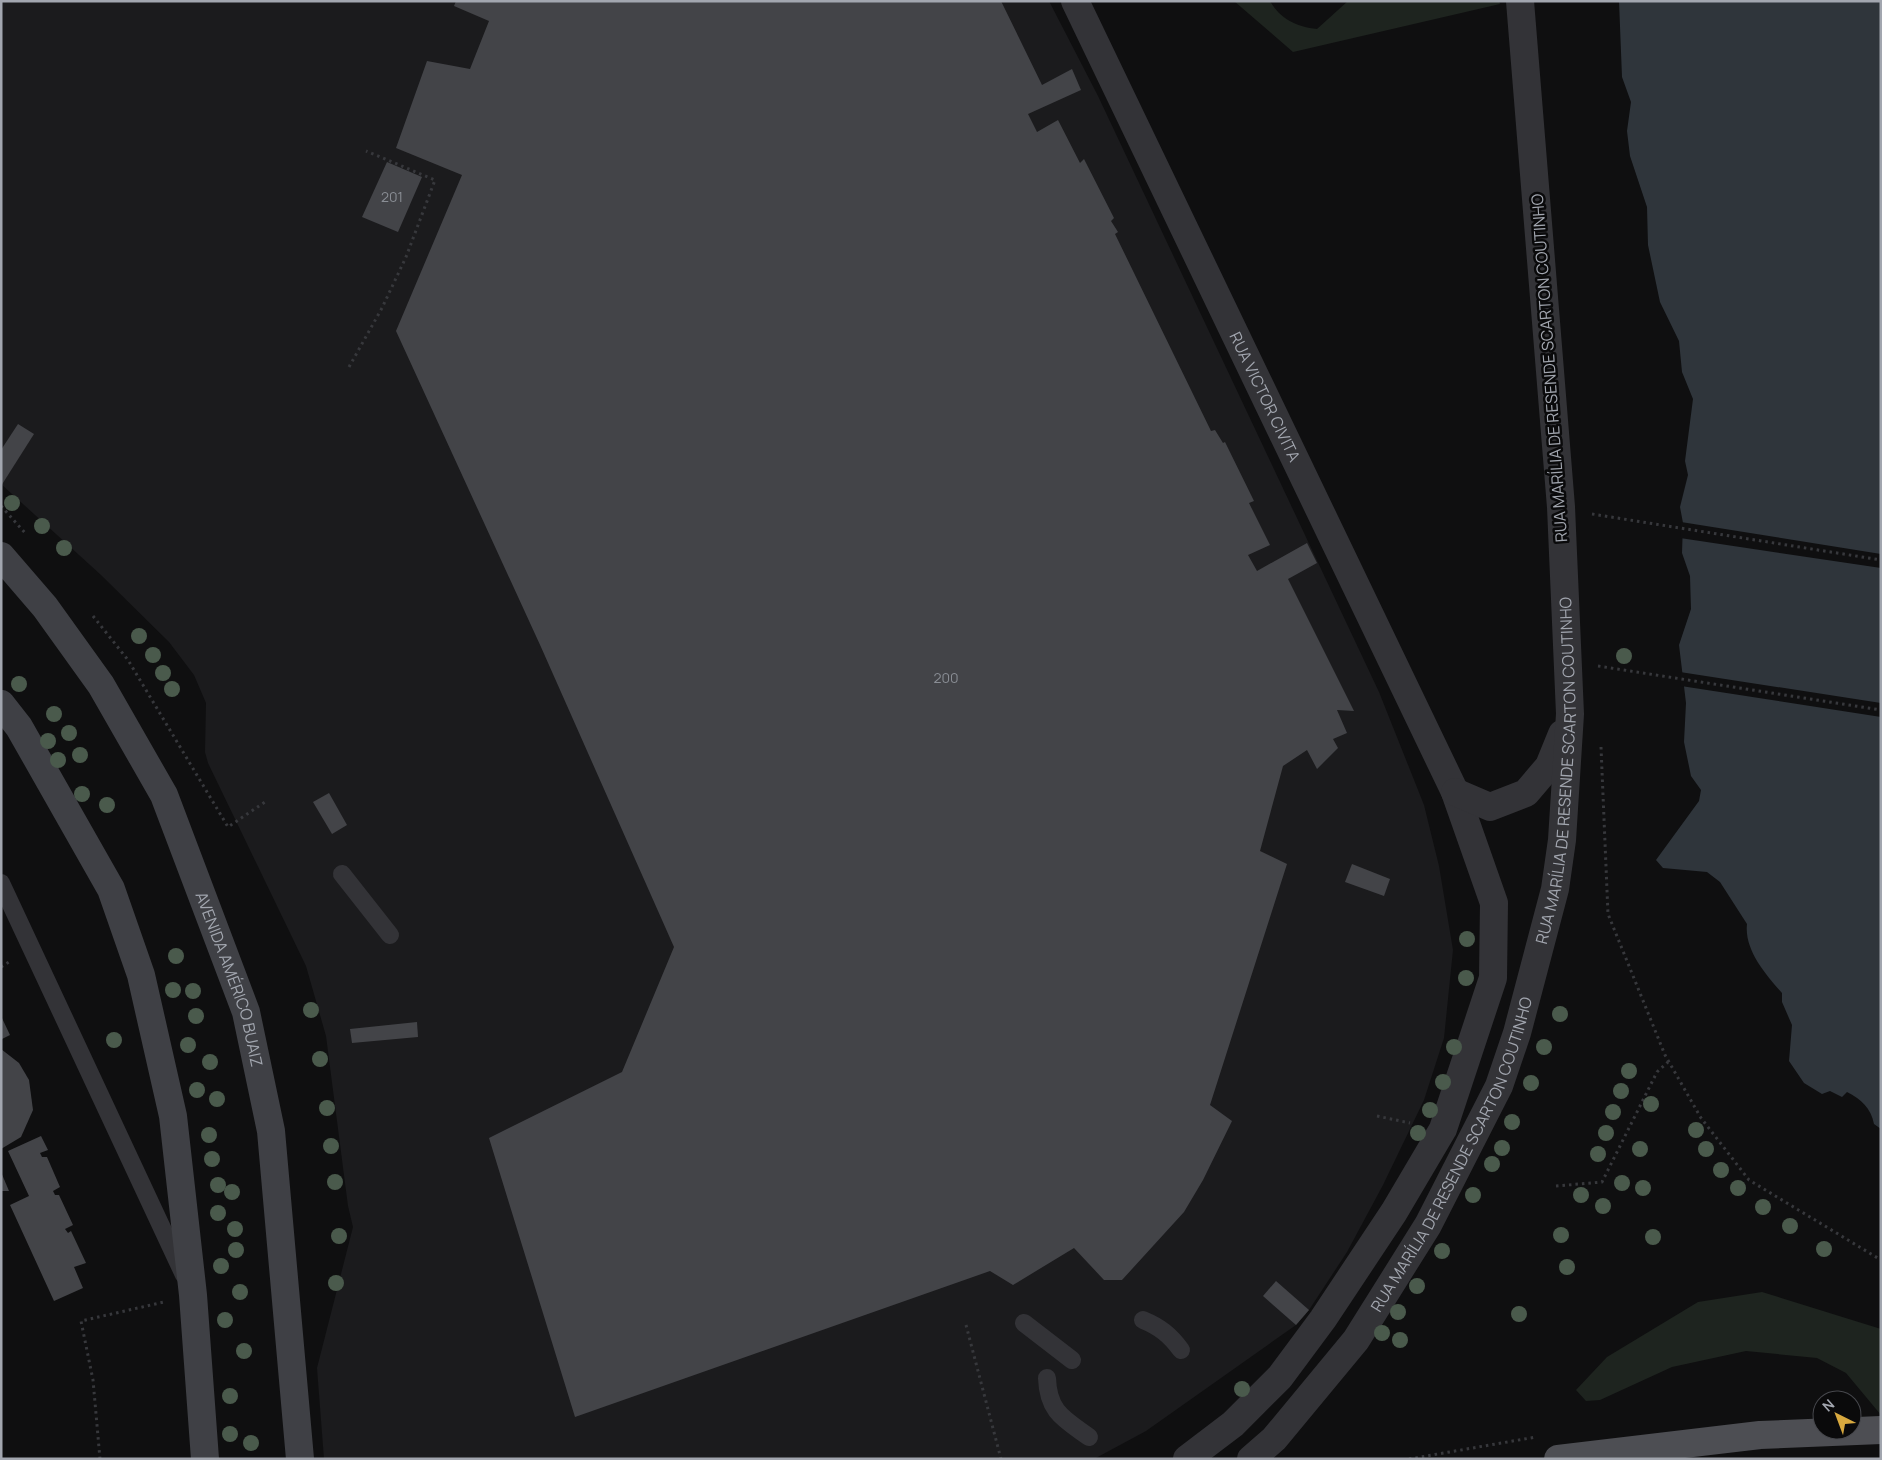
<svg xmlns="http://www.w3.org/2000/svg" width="1882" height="1460" font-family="Manrope,sans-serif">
  <rect width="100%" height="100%" fill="#0f0f10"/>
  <!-- built -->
  <path fill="#1b1b1d" d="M1 1H1049L1098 96 1379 692 1424 805 1439 866 1453 950 1444 1038 1424 1100 1383 1185 1347 1252 1309 1310 1296 1325 1146 1431 1094 1459H324L317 1368 353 1227 348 1206 326 1036 306 966 208 763 205 752 206 703 194 675 169 642 101 575 1 484Z"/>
  <!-- green -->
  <g fill="#1e241f">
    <path d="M1234 1H1270C1280 19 1297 27 1317 29L1348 1H1499L1500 4 1293 52Z"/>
    <path d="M1762 1292 1881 1329V1415L1846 1373 1817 1358 1746 1351 1672 1367 1600 1400 1586 1401 1576 1390 1607 1357 1698 1302Z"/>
  </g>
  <!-- water -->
  <path fill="#2f353b" d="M1619 1H1881V1129L1874 1124C1871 1108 1861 1099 1847 1092L1842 1097 1830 1091 1822 1094 1804 1083 1789 1061 1792 1025 1782 1002V993C1766 975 1744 950 1747 924L1720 882 1707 872 1663 868 1656 860 1699 801 1701 790 1691 776 1684 742 1686 703 1679 645 1691 609 1690 576 1682 553 1683 523 1680 507 1688 475 1685 461 1693 399 1682 372 1679 341 1660 302 1648 245 1647 207 1630 156 1627 131 1631 102 1622 77Z"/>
  <!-- pier -->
  <g fill="#0f0f10">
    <path d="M1681 522 1881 554V568L1680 538Z"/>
    <path d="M1680 672 1881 703V717L1681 686Z"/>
  </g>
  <!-- building -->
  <g fill="#434448">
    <path d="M456 1H1001L1042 85 1072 69 1081 90 1028 114 1037 132 1058 120 1080 163 1084 159 1114 218 1111 221 1118 232 1115 234 1211 431 1215 430 1223 443 1225 442 1254 501 1249 503 1270 545 1248 555 1257 571 1307 543 1317 563 1288 579 1354 711 1337 710 1347 733 1333 739 1338 748 1317 769 1307 750 1283 766 1260 851 1287 864 1210 1105 1232 1121 1203 1180 1184 1212 1122 1280H1104L1074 1248 1013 1285 990 1271 575 1417 489 1138 622 1072 674 947 541 647 396 331 462 175 396 148 427 61 470 69 489 21 454 6Z"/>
    <path d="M387 162 422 177 398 232 362 217Z"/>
    <path d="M18 424 34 434 1 486V450Z"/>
    <path d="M329 793 347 825 332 834 313 802Z"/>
    <path d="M1352 864 1390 879 1384 896 1345 882Z"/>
    <path d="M1 1016 10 1035 2 1039 1 1038Z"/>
    <path d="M417 1022 418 1037 352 1043 350 1029Z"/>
    <path d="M1 1049 19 1063 29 1080 33 1110 21 1137 1 1149Z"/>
    <path d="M41 1136 48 1150 40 1153 42 1157H47L60 1187 53 1191 55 1195H59L73 1225 65 1229 68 1233 71 1231 86 1263 74 1267 83 1288 54 1301 10 1205 29 1196 8 1151Z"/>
    <path d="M1 1172 9 1191H1Z"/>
    <path d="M1276 1281 1309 1310 1296 1325 1263 1296Z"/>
  </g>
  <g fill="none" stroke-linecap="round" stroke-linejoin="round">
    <!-- path -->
    <g stroke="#37383c" stroke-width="3" stroke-dasharray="2.5 4" stroke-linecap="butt">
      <path d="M349 367 382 308 406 257 435 180 366 151"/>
      <path d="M1 506 26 534"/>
      <path d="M1592 514 1881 560"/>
      <path d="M93 616 128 660 228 827 265 802"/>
      <path d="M1598 666 1881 710"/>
      <path d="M1601 747 1608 914 1665 1055 1701 1118 1749 1180 1881 1260"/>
      <path d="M1 967 9 962"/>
      <path d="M1377 1116 1410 1123"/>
      <path d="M1556 1186 1602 1182 1657 1072 1668 1062"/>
      <path d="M966 1325 1001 1459"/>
      <path d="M100 1459 93 1380 81 1321 164 1302"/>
      <path d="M1409 1459 1536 1437"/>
    </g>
    <!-- service -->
    <g stroke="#333337" stroke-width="18">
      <path d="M342 874 390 935"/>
      <path d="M1 883 184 1275"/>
      <path d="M1143 1320C1160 1327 1170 1335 1181 1350"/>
      <path d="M1024 1323 1072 1360"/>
      <path d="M1047 1378C1048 1412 1064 1419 1089 1437"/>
    </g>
    <!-- tertiary -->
    <g stroke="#333337" stroke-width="28">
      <path id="s1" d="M1075 1 1455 792 1494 903 1493 978 1443 1129 1394 1212 1323 1319 1280 1377 1233 1424 1187 1459"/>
      <path d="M1455 792 1490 807 1526 793 1549 766 1562 734"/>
      <path id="s2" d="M1251 1459 1274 1439 1356 1340 1428 1225 1499 1086 1517 1033 1555 889 1562 840 1570 714 1561 507 1520 1"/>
    </g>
    <!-- secondary -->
    <g stroke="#3f4045" stroke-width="28">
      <path id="s3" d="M1 556 45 607 101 685 164 795 246 1012 271 1131 300 1459"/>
      <path d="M1 704 19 727 111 889 141 975 173 1116 193 1295 205 1459"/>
    </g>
    <!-- primary -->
    <path stroke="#4d4e53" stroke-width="28" d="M1558 1459 1760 1435 1881 1430"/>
  </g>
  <!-- trees -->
  <g fill="#4a5a4c">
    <circle cx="12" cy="503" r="8"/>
    <circle cx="42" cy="526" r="8"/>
    <circle cx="64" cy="548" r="8"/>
    <circle cx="139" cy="636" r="8"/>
    <circle cx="153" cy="655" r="8"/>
    <circle cx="1624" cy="656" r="8"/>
    <circle cx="163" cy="673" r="8"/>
    <circle cx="19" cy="684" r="8"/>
    <circle cx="172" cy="689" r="8"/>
    <circle cx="54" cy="714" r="8"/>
    <circle cx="69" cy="733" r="8"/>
    <circle cx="48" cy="741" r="8"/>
    <circle cx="80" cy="755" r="8"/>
    <circle cx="58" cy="760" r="8"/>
    <circle cx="82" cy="794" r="8"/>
    <circle cx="107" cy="805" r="8"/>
    <circle cx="1467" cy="939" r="8"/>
    <circle cx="176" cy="956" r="8"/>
    <circle cx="1466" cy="978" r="8"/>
    <circle cx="173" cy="990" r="8"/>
    <circle cx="193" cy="991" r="8"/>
    <circle cx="311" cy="1010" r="8"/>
    <circle cx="1560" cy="1014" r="8"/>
    <circle cx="196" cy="1016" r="8"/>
    <circle cx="114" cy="1040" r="8"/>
    <circle cx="188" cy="1045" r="8"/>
    <circle cx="1454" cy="1047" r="8"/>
    <circle cx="1544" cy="1047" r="8"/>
    <circle cx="320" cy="1059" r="8"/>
    <circle cx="210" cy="1062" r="8"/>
    <circle cx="1629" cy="1071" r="8"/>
    <circle cx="1443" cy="1082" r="8"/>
    <circle cx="1531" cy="1083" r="8"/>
    <circle cx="197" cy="1090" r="8"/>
    <circle cx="1621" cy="1091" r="8"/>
    <circle cx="217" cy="1099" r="8"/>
    <circle cx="1651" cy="1104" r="8"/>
    <circle cx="327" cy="1108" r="8"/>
    <circle cx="1430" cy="1110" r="8"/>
    <circle cx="1613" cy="1112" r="8"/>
    <circle cx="1512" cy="1122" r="8"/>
    <circle cx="1696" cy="1130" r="8"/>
    <circle cx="1418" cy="1133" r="8"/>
    <circle cx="1606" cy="1133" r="8"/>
    <circle cx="209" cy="1135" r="8"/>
    <circle cx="331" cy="1146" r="8"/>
    <circle cx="1502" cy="1148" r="8"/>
    <circle cx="1640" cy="1149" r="8"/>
    <circle cx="1706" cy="1149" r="8"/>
    <circle cx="1598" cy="1154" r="8"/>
    <circle cx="212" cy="1159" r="8"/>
    <circle cx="1492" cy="1164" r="8"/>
    <circle cx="1721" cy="1170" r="8"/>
    <circle cx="335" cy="1182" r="8"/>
    <circle cx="1622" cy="1183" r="8"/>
    <circle cx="218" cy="1185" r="8"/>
    <circle cx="1643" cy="1188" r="8"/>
    <circle cx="1738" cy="1188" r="8"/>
    <circle cx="232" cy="1192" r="8"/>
    <circle cx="1473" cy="1195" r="8"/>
    <circle cx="1581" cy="1195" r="8"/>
    <circle cx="1603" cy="1206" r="8"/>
    <circle cx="1763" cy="1207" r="8"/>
    <circle cx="218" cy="1213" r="8"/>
    <circle cx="1790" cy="1226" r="8"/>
    <circle cx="235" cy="1229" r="8"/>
    <circle cx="1561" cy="1235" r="8"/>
    <circle cx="339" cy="1236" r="8"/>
    <circle cx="1653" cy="1237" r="8"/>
    <circle cx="1824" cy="1249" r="8"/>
    <circle cx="236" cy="1250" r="8"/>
    <circle cx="1442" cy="1251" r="8"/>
    <circle cx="221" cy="1266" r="8"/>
    <circle cx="1567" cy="1267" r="8"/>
    <circle cx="336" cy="1283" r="8"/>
    <circle cx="1417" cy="1286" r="8"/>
    <circle cx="240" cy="1292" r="8"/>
    <circle cx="1398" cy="1312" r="8"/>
    <circle cx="1519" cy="1314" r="8"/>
    <circle cx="225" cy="1320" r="8"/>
    <circle cx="1382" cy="1333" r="8"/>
    <circle cx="1400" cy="1340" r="8"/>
    <circle cx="244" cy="1351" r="8"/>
    <circle cx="1242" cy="1389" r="8"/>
    <circle cx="230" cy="1396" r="8"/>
    <circle cx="230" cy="1434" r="8"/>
    <circle cx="251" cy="1443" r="8"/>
  </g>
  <g text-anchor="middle" stroke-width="5" stroke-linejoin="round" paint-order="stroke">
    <!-- number labels -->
    <g font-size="14" fill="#8a8e95">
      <text x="392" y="202">201</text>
      <text x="946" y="683">200</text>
    </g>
    <!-- street labels -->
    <g font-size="16" fill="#a2a6af" stroke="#0a0a0b">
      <text transform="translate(1549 368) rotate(-94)" y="6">RUA MARÍLIA DE RESENDE SCARTON COUTINHO</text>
      <text dy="6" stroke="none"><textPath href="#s1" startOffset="439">RUA VICTOR CIVITA</textPath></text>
      <text dy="6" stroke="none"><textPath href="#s2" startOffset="774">RUA MARÍLIA DE RESENDE SCARTON COUTINHO</textPath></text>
      <text dy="6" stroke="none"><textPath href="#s3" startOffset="486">AVENIDA AMÉRICO BUAIZ</textPath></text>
      <text dy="6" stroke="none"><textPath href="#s2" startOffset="369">RUA MARÍLIA DE RESENDE SCARTON COUTINHO</textPath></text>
    </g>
  </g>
  <!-- border -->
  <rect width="1882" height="1460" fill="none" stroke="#a2a6af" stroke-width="5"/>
  <!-- north arrow -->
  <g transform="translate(1837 1415) rotate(318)"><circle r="24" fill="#0a0a0b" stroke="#47484d"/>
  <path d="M0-4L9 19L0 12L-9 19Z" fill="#d8a93f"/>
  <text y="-8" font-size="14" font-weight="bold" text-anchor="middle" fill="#a2a6af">N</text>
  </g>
</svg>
